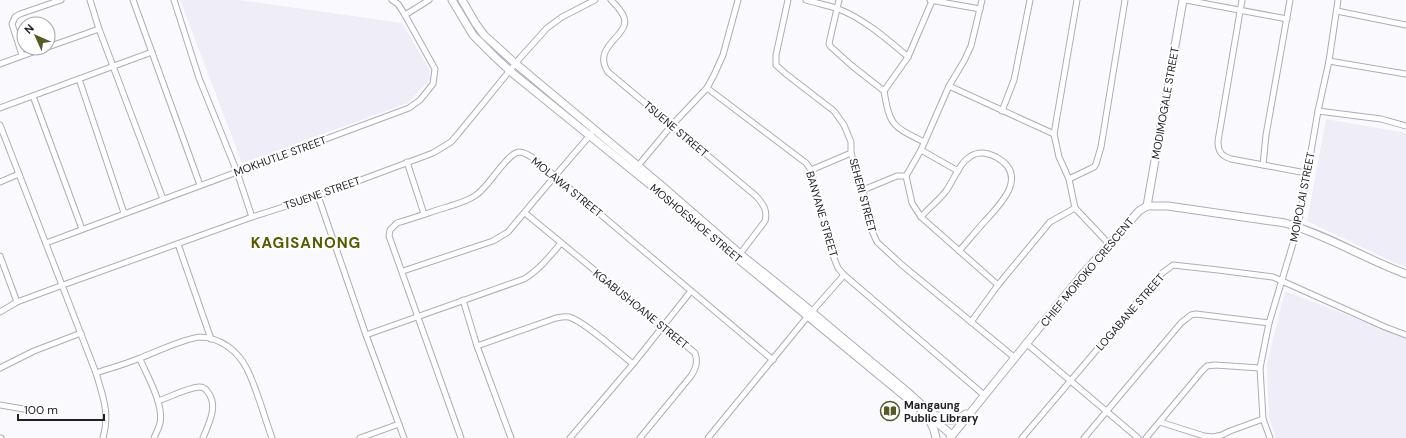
<svg xmlns="http://www.w3.org/2000/svg" width="1406" height="438" font-family="'DM Sans',sans-serif">
  <rect width="100%" height="100%" fill="#fafafe"/>
  <!-- built -->
  <g fill="#efedf8">
    <path d="M180 0H239L402 23 429 69 430 79 408 103 242 163Z"/>
    <path d="M1326 119 1406 133V267L1393 262 1307 221Z"/>
    <path d="M1285 291 1406 338V438H1276L1269 417 1267 364Z"/>
  </g>
  <g fill="none" stroke-linecap="round" stroke-linejoin="round">
    <!-- street casing -->
    <g stroke="#adabbd" stroke-width="7">
      <g id="street">
        <path d="M90 0 99 29 163 199"/>
        <path d="M133 0 200 185"/>
        <path d="M174 0 199 78 237 172 252 217"/>
        <path d="M611 0C615 4 620 9 623 15 634 35 590 45 608 72L756 196C763 204 768 210 765 221L740 254"/>
        <path d="M788 0 776 55V65L786 74 834 111 844 125 851 142V153L863 190 872 231 877 242 902 265 1015 358"/>
        <path d="M806 0C816 3 826 5 836 8 863 18 886 38 908 57"/>
        <path d="M839 0 830 39 829 44 831 47 851 65 884 91C890 126 892 126 924 142"/>
        <path d="M930 0 980 9"/>
        <path d="M982 0 971 46 964 61 949 86 921 150 906 176 912 203 921 217 998 285"/>
        <path d="M1077 0 1054 134 1059 157 1069 179 1075 208 1109 244"/>
        <path d="M1186 0 1287 19"/>
        <path d="M1242 0 1218 141C1218 151 1221 156 1231 159L1306 173"/>
        <path d="M1337 11 1406 25"/>
        <path d="M405 15 429 0"/>
        <path d="M48 47 99 29"/>
        <path d="M22 55 12 24 15 17 20 14 61 0"/>
        <path d="M1329 61 1406 74"/>
        <path d="M0 64 44 48"/>
        <path d="M79 79 124 213"/>
        <path d="M949 86 1054 134"/>
        <path d="M707 88 806 163 811 170 832 253 838 268 844 275 984 395"/>
        <path d="M884 91 908 57 932 1"/>
        <path d="M33 96 82 229"/>
        <path d="M0 108 152 52"/>
        <path d="M1002 111 1014 80 1030 0"/>
        <path d="M1318 111 1381 119 1406 126"/>
        <path d="M0 125 96 373C103 397 110 413 103 438"/>
        <path d="M921 150 958 171"/>
        <path d="M407 162 424 214"/>
        <path d="M1263 165 1266 135 1290 0"/>
        <path d="M637 167 672 125 707 88 714 75 723 55 738 0"/>
        <path d="M811 170 851 153"/>
        <path d="M1069 179 1094 167 1096 164 1101 147 1125 0"/>
        <path d="M0 182 19 174"/>
        <path d="M863 190 897 176H906"/>
        <path d="M318 196 366 335 404 438"/>
        <path d="M525 213 695 353C698 362 696 368 691 376L640 438"/>
        <path d="M921 217C929 208 939 200 946 191 954 180 959 163 971 156 979 151 988 153 996 157 1029 175 1002 203 985 221 976 231 968 241 959 251"/>
        <path d="M46 243 409 108 420 100 433 84 435 69 405 15 398 4 392 0"/>
        <path d="M178 244 211 339"/>
        <path d="M0 256 17 302"/>
        <path d="M403 271 493 241 508 232 555 176 591 134"/>
        <path d="M463 300 477 346 511 438"/>
        <path d="M0 312 17 302 63 285 252 217 318 196 433 153 451 142 458 134 520 58 547 28 562 17 595 0"/>
        <path d="M971 322 998 285 1050 222 1075 208"/>
        <path d="M366 335 524 279C539 270 550 256 561 243"/>
        <path d="M1027 344 1138 438"/>
        <path d="M477 346 556 318C561 317 565 316 569 317 584 321 619 353 633 364"/>
        <path d="M140 359C147 376 164 404 160 423 159 428 156 433 154 438"/>
        <path d="M0 368 34 351 81 333"/>
        <path d="M96 373C111 368 126 364 140 358 154 353 187 337 201 337 221 338 238 351 247 369 257 389 264 416 272 438"/>
        <path d="M158 401C170 397 187 388 199 387 203 387 205 388 207 391 219 405 209 423 203 438"/>
        <path d="M0 405 35 411"/>
        <path d="M1160 422 1204 436 1213 437 1222 435 1230 431 1263 419"/>
        <path d="M0 438H1"/>
        <path d="M360 438 399 424"/>
        <path d="M461 438 389 236 390 230 397 223C414 218 431 212 447 207 457 204 468 201 476 195 488 188 507 153 519 152 530 152 546 169 555 176L773 360"/>
        <path d="M570 438 633 364 691 291"/>
        <path d="M708 438 808 316 844 275"/>
        <path d="M1022 438 1161 274 1173 265 1218 270 1273 277 1385 327 1406 335"/>
        <path d="M1084 438 1181 323 1191 315 1196 314 1269 323"/>
        <path d="M1146 438 1202 371 1207 366 1215 365 1260 368"/>
        <path d="M1270 438 1263 419 1260 368 1269 323 1298 227 1318 111 1329 61 1338 0"/>
      </g>
    </g>
    <!-- secondary casing -->
    <g stroke="#adabbd" stroke-width="9">
      <g id="secondary">
        <path d="M452 0 473 35 495 57 510 71 658 191 737 258 952 435"/>
        <path d="M462 0 476 24 484 35 516 64 662 186 740 254 800 302 839 335 910 394 935 417"/>
        <path d="M1147 206 1183 0"/>
        <path d="M933 414C947 421 953 423 966 414"/>
        <path d="M929 419 934 430 936 438"/>
        <path d="M950 438 1081 276 1139 211 1147 206H1168L1285 223C1327 235 1365 259 1406 274"/>
      </g>
    </g>
    <!-- street -->
    <use href="#street" stroke="#fff" stroke-width="5"/>
    <!-- secondary -->
    <use href="#secondary" stroke="#fff" stroke-width="7"/>
  </g>
  <!-- icons -->
  <defs>
    <g id="library-ring" transform="scale(1)"><circle r="9.5" fill="#fff" stroke="#575a28" stroke-width="1.5"/><path d="M-6-4Q-3-5.5-.7-3.5V5Q-3 3-6 4ZM6-4Q3-5.5 .7-3.5V5Q3 3 6 4Z" fill="#575a28"/></g>
  </defs>
  <g fill-rule="evenodd">
    <use href="#library-ring" x="890" y="411"/>
  </g>
  <g text-anchor="middle" stroke-width="4" stroke-linejoin="round" paint-order="stroke">
    <!-- street labels -->
    <g font-size="11" fill="#212027" stroke="#fff">
      <text transform="translate(1165 103) rotate(-80)" y="4">MODIMOGALE STREET</text>
      <text transform="translate(676 129) rotate(40)" y="4">TSUENE STREET</text>
      <text transform="translate(280 156) rotate(-20)" y="4">MOKHUTLE STREET</text>
      <text transform="translate(567 187) rotate(39)" y="4">MOLAWA STREET</text>
      <text transform="translate(322 193) rotate(-19)" y="4">TSUENE STREET</text>
      <text transform="translate(863 195) rotate(75)" y="4">SEHERI STREET</text>
      <text transform="translate(1302 197) rotate(-79)" y="4">MOIPOLAI STREET</text>
      <text transform="translate(822 214) rotate(74)" y="4">BANYANE STREET</text>
      <text transform="translate(696 223) rotate(40)" y="4">MOSHOESHOE STREET</text>
      <text transform="translate(1087 272) rotate(-50)" y="4">CHIEF MOROKO CRESCENT</text>
      <text transform="translate(641 309) rotate(39)" y="4">KGABUSHOANE STREET</text>
      <text transform="translate(1130 312) rotate(-49)" y="4">LOGABANE STREET</text>
    </g>
    <!-- poi labels -->
    <g font-size="11" font-weight="bold" fill="#212027" stroke="#fff" text-anchor="start">
      <text x="904" y="409">Mangaung<tspan x="904" dy="13">Public Library</tspan></text>
    </g>
    <!-- district labels -->
    <g font-size="15" font-weight="bold" letter-spacing="1" fill="#555900" stroke="#fff">
      <text x="306" y="248">KAGISANONG</text>
    </g>
  </g>
  <!-- north arrow -->
  <g transform="translate(36 36) rotate(315)"><circle r="19" fill="#ffffff" stroke="#a6a6a9"/>
  <path d="M0-3L7 15L0 10L-7 15Z" fill="#575a28"/>
  <text y="-6" font-size="11" font-weight="bold" text-anchor="middle" fill="#212027">N</text>
  </g>
  <!-- scale -->
  <path d="M18 414v6h86v-6" fill="none" stroke="#212027" stroke-width="2"/>
  <text x="24" y="414" font-size="12" fill="#212027" stroke="#ffffff" stroke-width="3" paint-order="stroke">100 m</text>
</svg>
